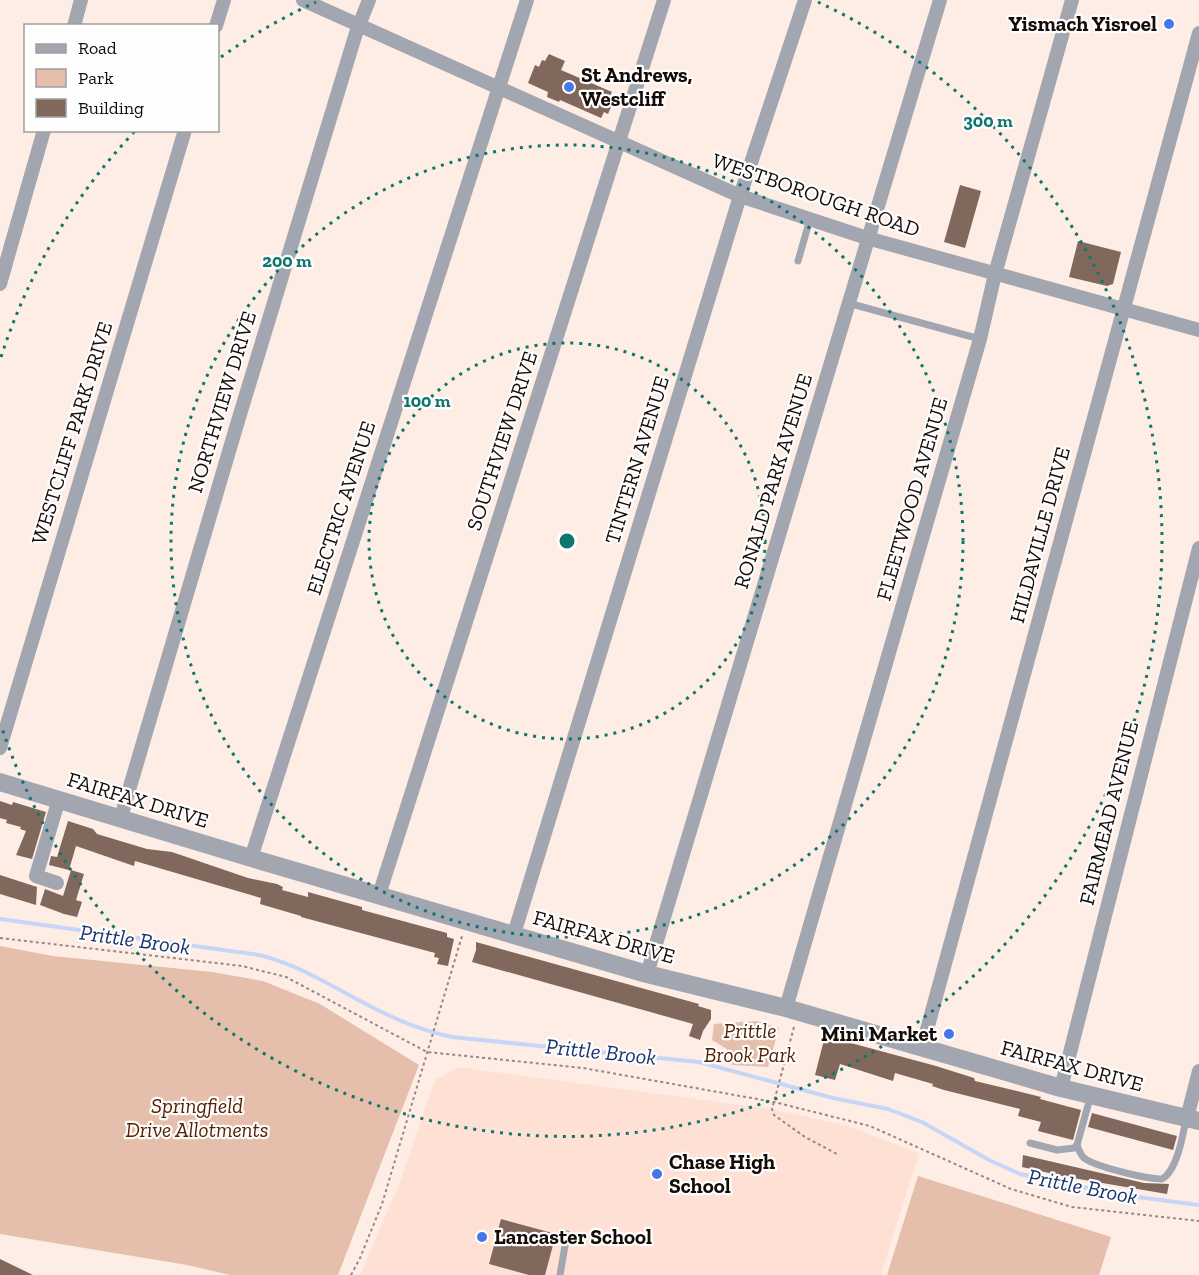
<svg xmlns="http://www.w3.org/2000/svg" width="1199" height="1275" font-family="'Zilla Slab',serif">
  <rect width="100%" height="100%" fill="#feede5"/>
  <!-- built -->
  <path fill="#fee1d4" d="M458 1067 772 1109 848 1126 919 1153 881 1275H360L401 1179 435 1080Z"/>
  <!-- green -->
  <g fill="#e5beac">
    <path d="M0 946 53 956 212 972 263 981 320 1004 419 1065 338 1275H230L187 1265 0 1234Z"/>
    <path d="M757 1021 779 1028 768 1067 732 1065 727 1049 712 1040 714 1024Z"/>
    <path d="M918 1176 1111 1237 1099 1275H887Z"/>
  </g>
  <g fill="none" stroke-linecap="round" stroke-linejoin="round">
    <!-- stream -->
    <path stroke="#c6d6f7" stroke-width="4" d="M0 919 259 955C305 966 343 994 386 1014 406 1024 429 1032 452 1037L699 1062 833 1098 888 1109 922 1122 989 1160 1020 1174 1122 1195 1199 1205"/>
  </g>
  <!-- building -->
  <g fill="#80685c">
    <path d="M549 54 565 61 561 70 612 92 609 98 614 100 608 114 604 112 601 118 560 100 559 102 547 97 548 92 528 83 535 65 539 67 542 60 545 61Z"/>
    <path d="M960 185 981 191 965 248 944 242Z"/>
    <path d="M1078 241 1121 252 1113 284 1107 286 1069 277Z"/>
    <path d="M0 801 12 805 13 802 46 812 32 859 16 855 26 831 20 829 21 827 6 823 7 820 0 818Z"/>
    <path d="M68 821 93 829 97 834 147 849 172 852 248 878 277 884 283 887 282 890 308 897V892L362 907V910L447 933V937L454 939 448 966 437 964 439 958 434 957 435 953 301 917V916L260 904 261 898 135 861 134 866 76 846 69 870 49 865 51 856 57 857Z"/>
    <path d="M71 870 84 874 76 900 82 902 77 917 64 914 40 905 45 889 63 896Z"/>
    <path d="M0 875 37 887 36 905 0 894Z"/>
    <path d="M476 942 699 1004 698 1006 711 1010V1019L703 1031 700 1040 689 1036 693 1024 472 962 476 950Z"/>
    <path d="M825 1036 936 1066 974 1078 975 1081 1025 1093 1041 1097 1040 1099 1081 1110 1073 1140 1038 1131 1041 1122 1018 1116 1020 1109 944 1090 932 1086 933 1084 895 1073 893 1081 840 1064 835 1080 815 1075Z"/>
    <path d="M1092 1113 1177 1136 1173 1150 1088 1127Z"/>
    <path d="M1023 1155 1144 1183 1169 1184 1167 1194 1067 1177 1022 1167Z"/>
    <path d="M501 1219 556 1234 545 1275H529L489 1264Z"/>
    <path d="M0 1259 33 1275H0Z"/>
  </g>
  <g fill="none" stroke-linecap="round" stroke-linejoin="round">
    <!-- path -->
    <g stroke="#958882" stroke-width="2" stroke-dasharray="3 3" stroke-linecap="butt">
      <path d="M0 938 242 966 286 977 427 1052 583 1068 774 1102 870 1126 1011 1189 1072 1207 1199 1221"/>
      <path d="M794 1027 772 1109 774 1115 805 1137 837 1154"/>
      <path d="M351 1275 360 1258 382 1204 462 936"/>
    </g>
    <!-- service -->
    <g stroke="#a1a6b1" stroke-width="7">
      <path d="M798 261 810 219"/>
      <path d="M848 303 980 339"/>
      <path d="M1030 1143 1057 1150 1074 1148 1077 1145 1090 1098"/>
      <path d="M1077 1145C1079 1150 1080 1154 1084 1158 1096 1167 1147 1179 1162 1179 1177 1171 1183 1135 1186 1119"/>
      <path d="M560 1275 567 1234"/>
    </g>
    <!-- minor -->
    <g stroke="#a1a6b1" stroke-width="14">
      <path d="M303 0 740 196 867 238 1199 330"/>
      <path d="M74 26 81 0"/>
      <path d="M216 26 224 0"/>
      <path d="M0 284 44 130"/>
      <path d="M0 748 185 130"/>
      <path d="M121 817 238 421 356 33 369 0"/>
      <path d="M251 858 527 0"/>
      <path d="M57 883 36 876 59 799"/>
      <path d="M379 895 664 0"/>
      <path d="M514 934 740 196 805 0"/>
      <path d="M647 974 940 0"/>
      <path d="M786 1008 980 339 995 274 1072 0"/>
      <path d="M922 1048 1199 33"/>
      <path d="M1061 1088 1199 548"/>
      <path d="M1187 1118 1199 1071"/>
    </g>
    <!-- tertiary -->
    <path stroke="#a1a6b1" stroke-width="18" d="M0 782 251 858 647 974 786 1008 1061 1088 1199 1121"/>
  </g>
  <!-- distance rings -->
  <g fill="none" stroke="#0f766e" stroke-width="3" stroke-dasharray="3 6">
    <circle cx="567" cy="541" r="198"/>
    <circle cx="567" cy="541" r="396"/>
    <path d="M1 357A595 595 0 0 1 135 131M221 57A595 595 0 0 1 316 2M818 2A595 595 0 1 1 1 725"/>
  </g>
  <!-- markers -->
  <g fill="#4776e8" stroke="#fefefe" stroke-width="2">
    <circle cx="1169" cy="24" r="6"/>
    <circle cx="569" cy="87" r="6"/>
    <circle cx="949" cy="1034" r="6"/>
    <circle cx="657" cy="1174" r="6"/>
    <circle cx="482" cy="1237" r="6"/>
  </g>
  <g text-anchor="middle" stroke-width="4.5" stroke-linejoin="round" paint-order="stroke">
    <!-- poi labels -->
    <g font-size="21" font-weight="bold" fill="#150c08" stroke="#fefefe" text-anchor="start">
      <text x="1157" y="31" text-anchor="end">Yismach Yisroel</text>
      <text x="581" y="82">St Andrews,<tspan x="581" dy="24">Westcliff</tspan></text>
      <text x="937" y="1041" text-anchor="end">Mini Market</text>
      <text x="669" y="1169">Chase High<tspan x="669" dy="24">School</tspan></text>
      <text x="494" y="1244">Lancaster School</text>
    </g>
    <!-- street labels -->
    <g font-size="21" fill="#150c08" stroke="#fefefe">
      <text transform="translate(816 195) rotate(19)" y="7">WESTBOROUGH ROAD</text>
      <text transform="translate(222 402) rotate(-73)" y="7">NORTHVIEW DRIVE</text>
      <text transform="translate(72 433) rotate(-73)" y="7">WESTCLIFF PARK DRIVE</text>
      <text transform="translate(502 441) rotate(-72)" y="7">SOUTHVIEW DRIVE</text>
      <text transform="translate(637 460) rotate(-73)" y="7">TINTERN AVENUE</text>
      <text transform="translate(773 481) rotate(-73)" y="7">RONALD PARK AVENUE</text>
      <text transform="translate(912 499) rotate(-74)" y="7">FLEETWOOD AVENUE</text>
      <text transform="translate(341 508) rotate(-72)" y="7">ELECTRIC AVENUE</text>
      <text transform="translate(1040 535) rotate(-75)" y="7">HILDAVILLE DRIVE</text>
      <text transform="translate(138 800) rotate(17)" y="7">FAIRFAX DRIVE</text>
      <text transform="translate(1109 813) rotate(-76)" y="7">FAIRMEAD AVENUE</text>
      <text transform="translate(604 937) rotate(16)" y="7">FAIRFAX DRIVE</text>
      <text transform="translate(1072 1066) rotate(15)" y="7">FAIRFAX DRIVE</text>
    </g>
    <!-- park labels -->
    <g font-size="21" font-style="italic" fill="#552000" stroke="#fefefe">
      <text x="750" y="1038">Prittle<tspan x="750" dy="24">Brook Park</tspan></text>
      <text x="197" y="1113">Springfield<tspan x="197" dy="24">Drive Allotments</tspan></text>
    </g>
    <!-- water labels -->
    <g font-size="22" font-style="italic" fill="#1a326e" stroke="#fefefe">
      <text transform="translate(135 939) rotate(8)" y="8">Prittle Brook</text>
      <text transform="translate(601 1051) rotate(6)" y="8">Prittle Brook</text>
      <text transform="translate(1083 1186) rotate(11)" y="8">Prittle Brook</text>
    </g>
  </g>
  <circle cx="567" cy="541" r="9" fill="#0f766e" stroke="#fefefe" stroke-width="3"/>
  <g font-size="18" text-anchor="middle" font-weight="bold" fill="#0f766e" stroke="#fefefe" stroke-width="4.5" stroke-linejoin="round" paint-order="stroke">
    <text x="988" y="127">300 m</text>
    <text x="287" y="267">200 m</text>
    <text x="427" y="407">100 m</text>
  </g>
  <!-- legend -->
  <rect x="24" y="24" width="195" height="108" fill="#fefefe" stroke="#a19d9c" stroke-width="1.5"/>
  <rect x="36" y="44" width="30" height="9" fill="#a1a6b1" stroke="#a19d9c" stroke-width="1.5"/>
  <text x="78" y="54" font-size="18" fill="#150c08">Road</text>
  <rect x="36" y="69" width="30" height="18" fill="#e5beac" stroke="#a19d9c" stroke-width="1.5"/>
  <text x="78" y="84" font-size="18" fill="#150c08">Park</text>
  <rect x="36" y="99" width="30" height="18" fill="#80685c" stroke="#a19d9c" stroke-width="1.5"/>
  <text x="78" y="114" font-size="18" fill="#150c08">Building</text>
</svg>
